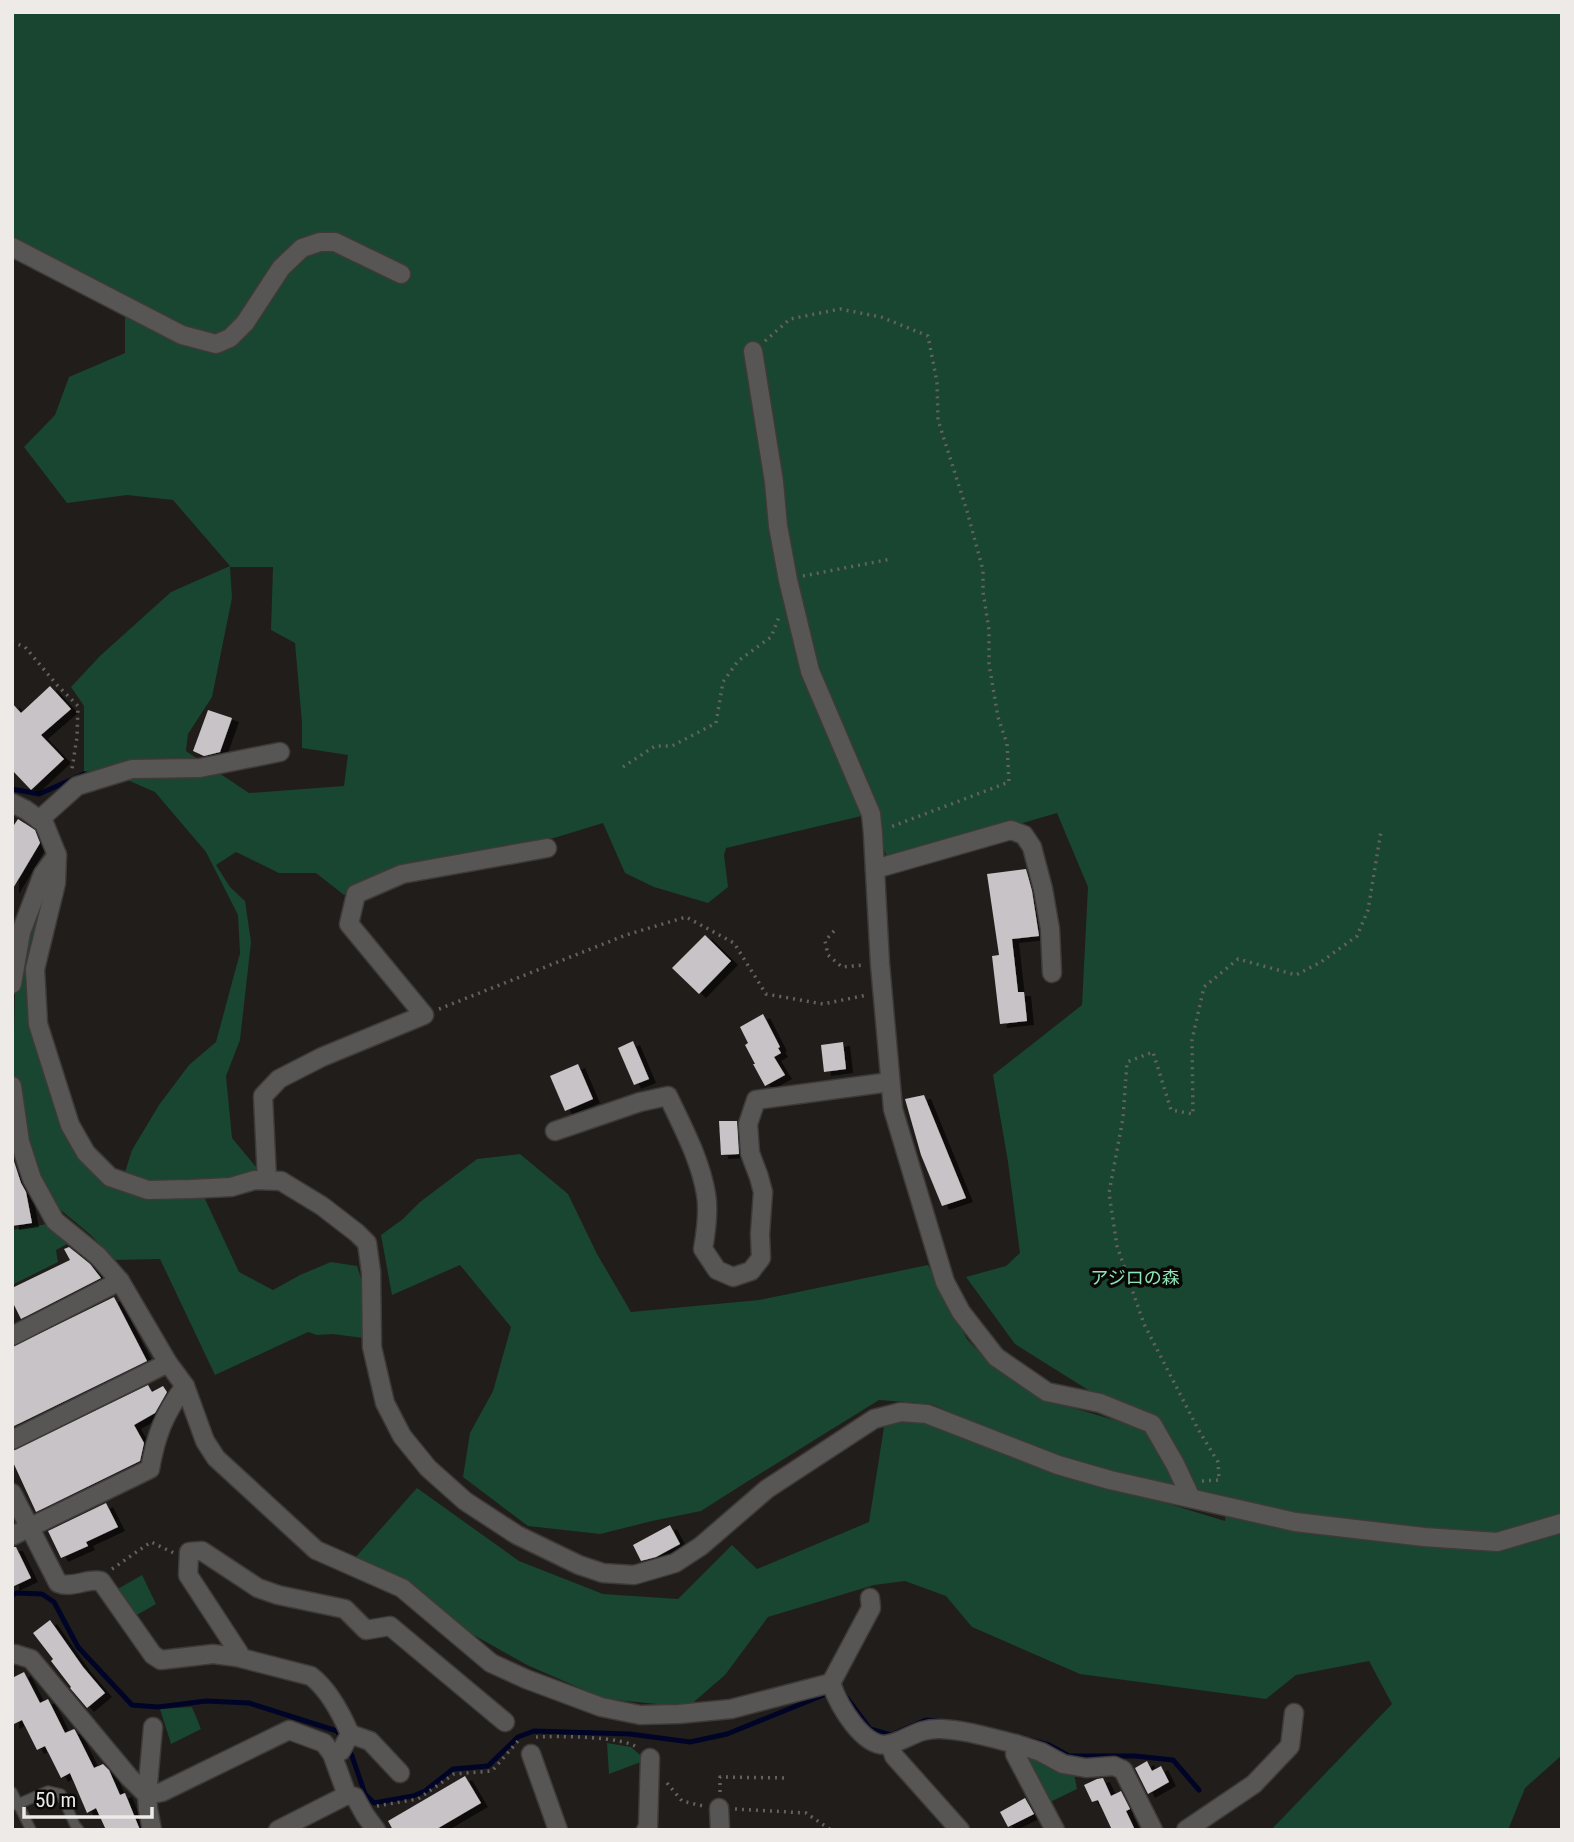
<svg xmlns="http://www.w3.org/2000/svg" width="1574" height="1842" font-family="'Roboto Condensed','Noto Sans JP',sans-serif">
  <defs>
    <filter id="shadow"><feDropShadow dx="7" dy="4" stdDeviation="0" flood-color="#0009"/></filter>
  </defs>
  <rect width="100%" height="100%" fill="#211d1b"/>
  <!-- green -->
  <g fill="#184630" fill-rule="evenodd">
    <path d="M12 12H1562V1755L1525 1788 1508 1830H1271L1392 1704 1369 1661 1296 1675 1266 1699 1080 1674 972 1627 946 1596 905 1581 874 1585 768 1617 725 1675 688 1707 605 1699 527 1665 465 1630 355 1558 417 1488 519 1561 603 1594 678 1599 732 1545 757 1569 869 1522 885 1421 925 1419 1048 1467 1225 1521 1227 1499 1197 1492 1173 1446 1147 1412 1093 1393 1015 1344 966 1277 1006 1266 1020 1253 1008 1162 993 1075 1082 1005 1088 887 1057 813 889 862 870 814 726 848 724 855 728 887 708 903 654 887 625 873 603 823 554 838 397 866 344 895 316 873H279L236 852 216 865 230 887 245 901 251 942 240 1040 226 1076 232 1138 261 1173 235 1179 205 1199 239 1272 273 1290 300 1275 331 1262 357 1266C365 1289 371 1316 363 1338L333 1334 317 1335 308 1332 215 1375 160 1259 114 1260 92 1236 56 1206 36 1168 23 1129 13 1077 15 988 28 925 46 892 32 968 76 1148 100 1182 112 1188 125 1172 132 1150 159 1105 189 1065 216 1042 240 953 238 915 206 852 155 792 116 775 84 771V706L71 687 100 656 171 592 230 566 173 500 127 495 67 503 24 447 55 415 69 377 125 353V294L12 238ZM230 567H273L271 630 295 643 302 723V748L348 755 344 786 249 793 186 751 188 734 212 697 232 598Z"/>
    <path d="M520 1154 568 1194 597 1254 631 1312 759 1300 928 1265 967 1339 993 1367 1047 1400 1144 1429 1179 1491 1100 1470 1009 1438 931 1404 879 1400 745 1483 701 1511 652 1521 600 1534 528 1526 463 1477 470 1433 493 1391 511 1327 460 1265 392 1295 381 1235 403 1219 420 1202 477 1159Z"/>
    <path d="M53 1223 73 1241 56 1250 58 1262 12 1285V1230Z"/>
    <path d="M142 1575 156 1604 135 1616 116 1590Z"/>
    <path d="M192 1707 201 1729 171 1744 160 1709Z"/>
    <path d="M607 1743 631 1747 646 1760 609 1774Z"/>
    <path d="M1022 1751 1074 1773 1077 1789 1046 1804Z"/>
  </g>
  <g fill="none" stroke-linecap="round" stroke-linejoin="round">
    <!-- stream -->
    <g stroke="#000527" stroke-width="5">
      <path d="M12 789 39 794 84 774"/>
      <path d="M12 1595 17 1593 42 1594 54 1602 78 1647 132 1705 158 1707 206 1701 249 1703 337 1731 343 1740"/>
      <path d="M844 1694 870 1729 891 1735 926 1720 939 1721"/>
      <path d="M1031 1740 1049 1745 1069 1756H1135L1173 1760 1199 1790"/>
      <path d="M348 1748 352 1756 365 1794 374 1803 413 1796 425 1791 453 1769 488 1766 518 1737 534 1731 630 1734 690 1742 727 1734 831 1692"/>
    </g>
  </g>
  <!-- building -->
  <g fill="#c7c3c6" filter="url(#shadow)">
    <path d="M50 686 71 709 41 735 64 759 31 790 12 770V703L21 713Z"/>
    <path d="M208 710 232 718 220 752 204 756 193 751Z"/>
    <path d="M18 819 35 830 40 843 12 890V828Z"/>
    <path d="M1026 869 1032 891 1039 936 1012 939 1018 992H1024L1027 1021 1000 1024 992 956 999 955 987 874Z"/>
    <path d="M705 935 731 961 699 994 672 968Z"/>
    <path d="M763 1014 780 1047 778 1048 781 1053 774 1057 785 1075 765 1086 753 1064H755L745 1045 748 1043 740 1027Z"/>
    <path d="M633 1041 649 1079 634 1085 618 1048Z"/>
    <path d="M843 1042 846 1069 824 1072 821 1045Z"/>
    <path d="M578 1064 593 1099 565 1111 550 1076Z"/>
    <path d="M924 1095 966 1198 942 1206 921 1155 905 1099Z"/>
    <path d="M719 1121H737L739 1154 721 1155Z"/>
    <path d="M12 1155 21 1183 26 1192 32 1223 12 1226Z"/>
    <path d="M69 1247 90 1264 101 1278 21 1319 12 1301V1288L70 1260 64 1249Z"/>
    <path d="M114 1297 147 1361 12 1427V1347Z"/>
    <path d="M148 1385 152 1392 163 1386 167 1392 155 1413 134 1425 144 1443 140 1461 36 1512 12 1460V1451Z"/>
    <path d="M106 1503 118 1527 86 1542 88 1546 61 1558 48 1531Z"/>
    <path d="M670 1525 680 1544 656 1557 641 1561 633 1545Z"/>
    <path d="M12 1547H16L31 1578 12 1587Z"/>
    <path d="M50 1620 83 1667 105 1693 87 1708 70 1688 71 1687 51 1661 53 1659 33 1633Z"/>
    <path d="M24 1672 40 1703 48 1699 65 1733 74 1729 75 1730 94 1768 103 1764 109 1770 120 1795 125 1793 140 1830H106L96 1808 87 1813 70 1773 61 1778 45 1746 37 1750 22 1720 12 1725V1678Z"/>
    <path d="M1147 1761 1152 1771 1161 1766 1169 1782 1148 1794 1135 1768Z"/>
    <path d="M465 1776 481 1803 435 1830H393L388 1821Z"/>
    <path d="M1103 1778 1111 1796 1121 1791 1130 1809 1126 1811 1135 1830H1112L1098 1800 1092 1802 1084 1785 1097 1779Z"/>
    <path d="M1025 1798 1034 1814 1008 1827 1000 1812Z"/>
  </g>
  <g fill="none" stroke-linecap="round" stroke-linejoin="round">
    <!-- service casing -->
    <g stroke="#3e3a38" stroke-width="12">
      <g id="service">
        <path d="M12 1792 18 1804 48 1791 61 1794 75 1825 79 1830"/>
        <path d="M14 1805 18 1804 31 1830"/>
      </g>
    </g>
    <!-- minor casing -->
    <g stroke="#3e3a38" stroke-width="21">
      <g id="minor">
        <path d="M12 247 182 335 216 344 230 338 245 323 281 268 302 248 320 242H335L401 274"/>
        <path d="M753 351 774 482 778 526 788 580 810 671 871 814 873 834 880 964 893 1109 945 1282 961 1312 996 1357 1047 1392 1100 1403 1152 1424 1175 1464 1191 1498"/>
        <path d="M12 803 26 810 44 823 57 855 56 883 35 969 38 1024 70 1125 86 1153 110 1177 148 1190 191 1189 231 1187 255 1180 281 1181 322 1206 357 1233 367 1243 371 1272 372 1347 385 1403 402 1436 428 1468 465 1501 517 1535 579 1565 603 1573 634 1575 675 1563 701 1546 767 1489 874 1419 901 1412 927 1414 1058 1465 1110 1480 1295 1522 1424 1537 1497 1542 1562 1523"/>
        <path d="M39 820 77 786 132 769 200 768 280 752"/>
        <path d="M875 869 1011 830 1024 835 1032 847 1043 889 1050 929 1052 973"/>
        <path d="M12 937 21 932 43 874 57 855"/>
        <path d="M12 984 21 932"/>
        <path d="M12 1086 20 1142 32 1179 55 1221 98 1256 120 1281 168 1363 185 1386 205 1441 216 1458 316 1550 402 1588 491 1663 526 1679 601 1707 640 1715 679 1714 731 1709 831 1683C838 1704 864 1751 890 1744 910 1739 917 1728 941 1729 967 1730 991 1738 1016 1744"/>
        <path d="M555 1131 640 1102 668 1096C683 1128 700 1159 706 1194 709 1211 706 1232 703 1249L717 1270 733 1277 751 1271 761 1258 760 1234 763 1192 759 1177 750 1153 748 1124 756 1100 890 1082"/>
        <path d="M267 1180 263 1096 279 1079 322 1057 424 1015 349 924 356 894 402 874 547 848"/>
        <path d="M12 1336 120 1281"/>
        <path d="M12 1440 168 1363"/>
        <path d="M12 1493 58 1583C72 1589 87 1578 101 1581L153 1655 161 1660 213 1654 237 1657"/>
        <path d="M12 1536 150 1469C156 1435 164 1414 185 1386"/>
        <path d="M12 1655 15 1654 31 1659 129 1777 147 1795 148 1809 152 1830"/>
        <path d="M831 1683 871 1608 870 1598"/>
        <path d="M153 1727 147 1795 162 1792 289 1730 324 1743 332 1754 347 1795 278 1830"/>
        <path d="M350 1734 370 1741 400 1773"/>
        <path d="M890 1744 894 1756 960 1830"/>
        <path d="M332 1754 341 1751 350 1734C341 1713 329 1690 311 1676L237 1657 239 1653 188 1575 189 1552 202 1551 258 1588 278 1595 345 1609 366 1630 390 1626 505 1722"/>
        <path d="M531 1754 558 1830"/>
        <path d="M347 1795 355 1797 365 1815 376 1830"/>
        <path d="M719 1808 720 1830"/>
        <path d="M646 1830 648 1827 650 1758"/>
        <path d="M1055 1830 1015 1754 1016 1744 1041 1752 1063 1764 1086 1768 1114 1766 1123 1770 1153 1830"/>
        <path d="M1186 1830 1254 1784 1290 1746 1294 1713"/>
      </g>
    </g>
    <!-- path -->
    <g stroke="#65615f" stroke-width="3.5" stroke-dasharray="2 5" stroke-linecap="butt">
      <path d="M765 341 790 319 840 309 881 317 928 336 937 382 938 420 967 511 983 570V592L989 630V664L998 717 1007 744 1009 782 888 828"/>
      <path d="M803 576 891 559"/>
      <path d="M12 642 25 647 57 685 78 706 77 737 72 769"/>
      <path d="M623 767 655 746H672L716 723 723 682 738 661 771 637 779 617"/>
      <path d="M834 931 825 941 828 955 842 967 864 965"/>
      <path d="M439 1009 626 935 686 917 734 943 766 994 823 1004 867 995"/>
      <path d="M1202 1481 1219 1480 1218 1462 1198 1429 1144 1324 1117 1246 1109 1193 1123 1118 1127 1062 1153 1052 1171 1110 1193 1114 1192 1040 1204 987 1238 959 1296 975 1321 962 1357 936 1368 910 1381 831"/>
      <path d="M112 1569 151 1542 174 1553"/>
      <path d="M536 1737C557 1736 624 1736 638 1748"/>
      <path d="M667 1783 682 1801 703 1806"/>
      <path d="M720 1792V1777L787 1778"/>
      <path d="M377 1806 418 1799 454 1774 492 1771 518 1741"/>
      <path d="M735 1809 806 1813 831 1830"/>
    </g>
    <!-- service -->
    <use href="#service" stroke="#585655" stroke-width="9"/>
    <!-- minor -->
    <use href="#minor" stroke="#585655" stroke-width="18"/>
  </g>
  <g text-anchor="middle" stroke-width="7" stroke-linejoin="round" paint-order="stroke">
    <!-- park labels -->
    <g font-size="18" fill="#90e5b7" stroke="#090807">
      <text x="1135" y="1284">アジロの森</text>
    </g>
  </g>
  <!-- border -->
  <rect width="1574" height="1842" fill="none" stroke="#edeae8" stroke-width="28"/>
  <!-- scale -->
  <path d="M24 1807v10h128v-10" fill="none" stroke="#edeae8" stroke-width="3.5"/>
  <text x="35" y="1807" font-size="21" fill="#edeae8" stroke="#090807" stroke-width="5" paint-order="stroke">50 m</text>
</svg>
